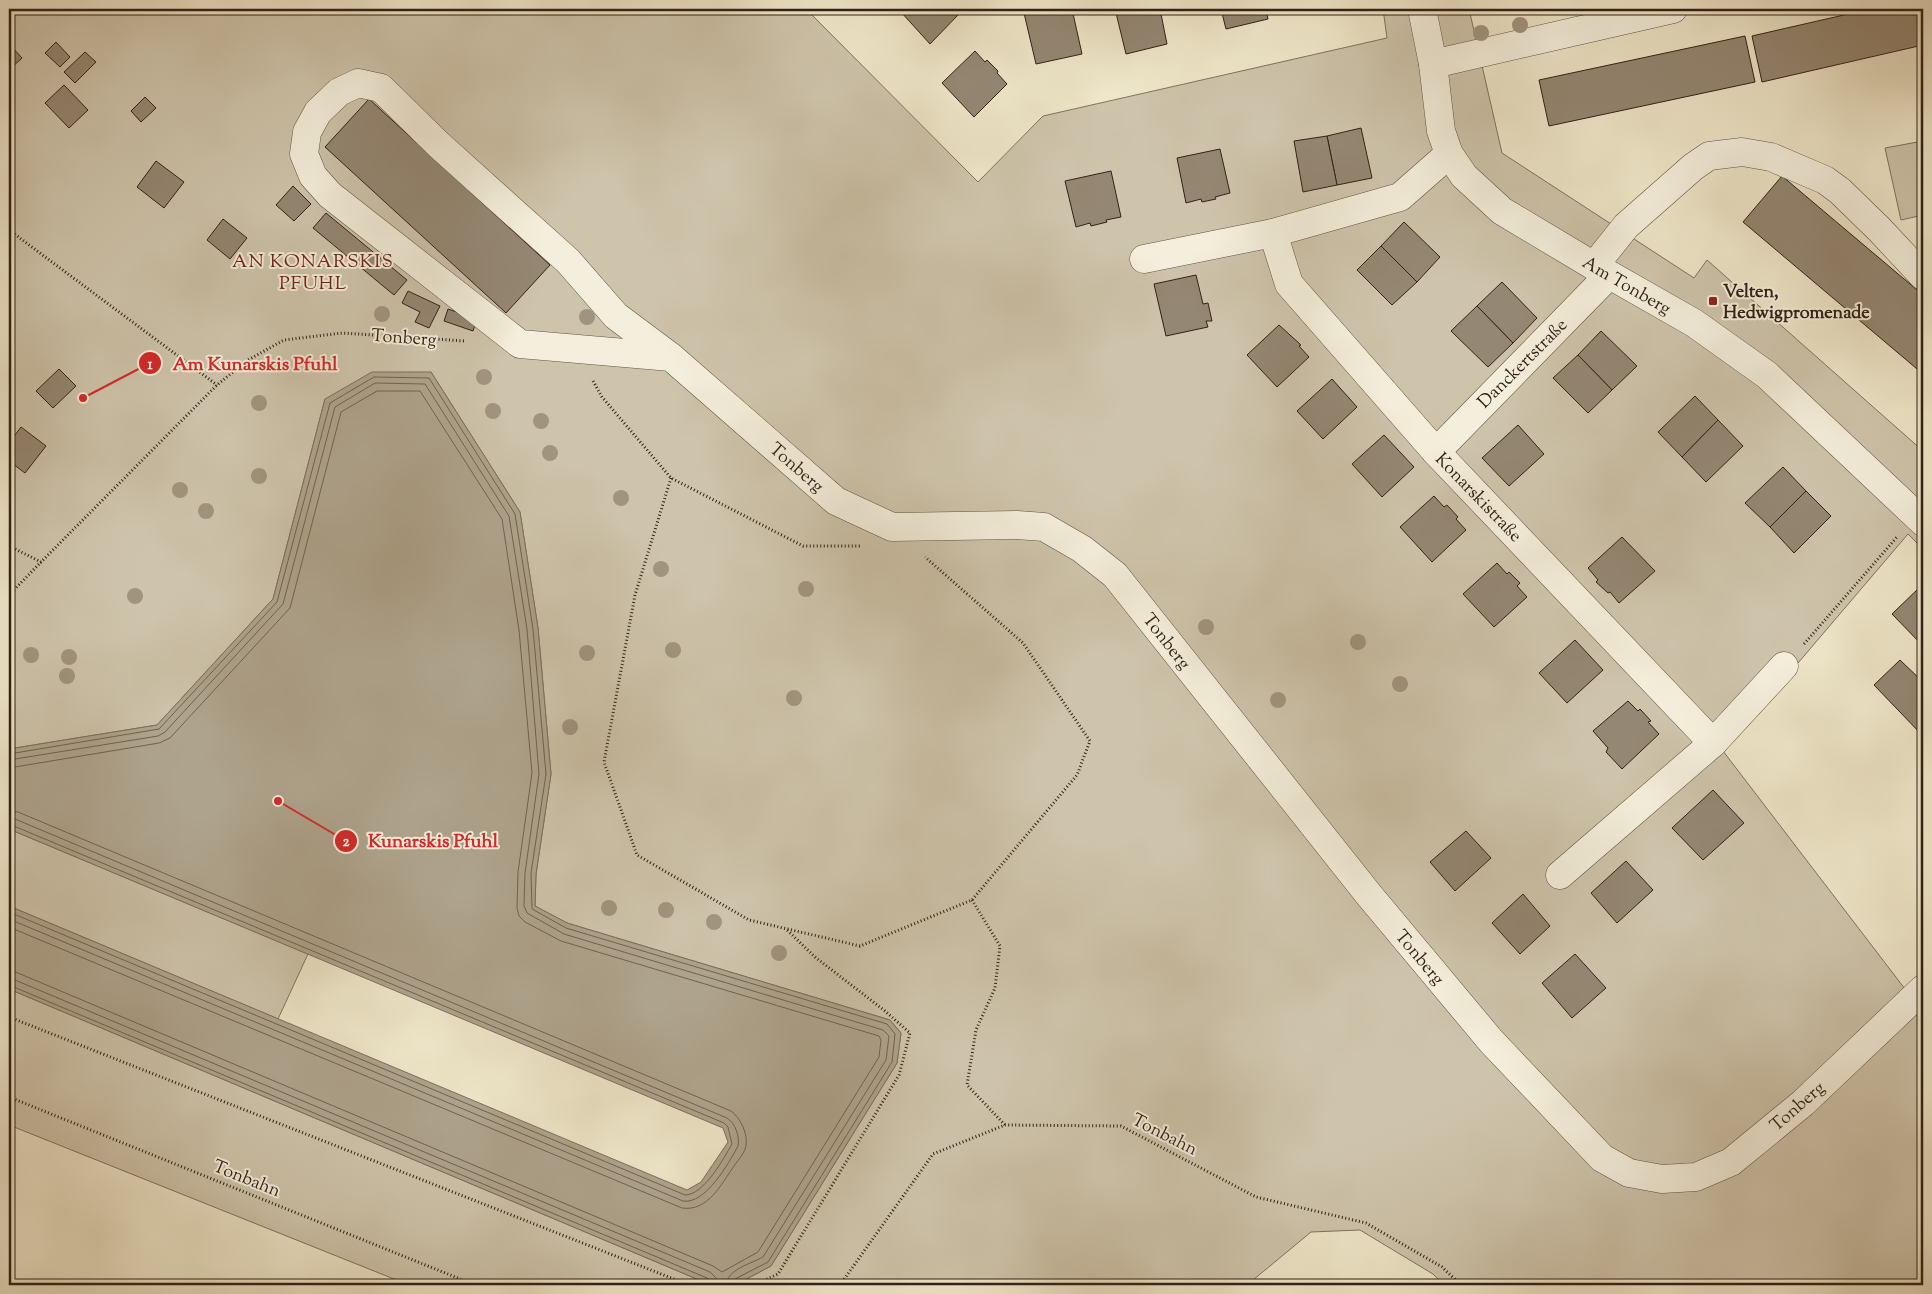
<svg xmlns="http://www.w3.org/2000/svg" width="1932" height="1294" font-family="'Sorts Mill Goudy',serif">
  <rect width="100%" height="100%" fill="#eee6c9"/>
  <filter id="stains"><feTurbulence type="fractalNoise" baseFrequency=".004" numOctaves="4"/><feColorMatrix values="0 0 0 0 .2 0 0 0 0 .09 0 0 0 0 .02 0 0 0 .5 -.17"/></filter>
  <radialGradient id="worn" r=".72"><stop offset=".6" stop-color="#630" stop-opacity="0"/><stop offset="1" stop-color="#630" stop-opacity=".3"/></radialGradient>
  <!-- green -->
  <g fill="#cec4ab" stroke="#807260">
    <path d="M9 9H806L978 182 1043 116 1387 38 1383 9H1469L1502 153 1694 278 1707 260 1923 451V549L1908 534 1723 751 1905 989 1923 972V1285H1444L1433 1274 1360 1230 1311 1232 1247 1285H726L737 1284 771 1266 897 1063 901 1033 890 1020 567 923 535 906 536 874 551 774 538 628 520 512 431 372 325 399 273 599 157 725 9 749Z"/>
    <path d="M1923 141V215L1901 220 1885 148Z"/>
    <path d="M9 829 308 954 278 1019 9 906Z"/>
    <path d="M9 989 711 1285H409L9 1125Z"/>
  </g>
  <!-- water -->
  <path fill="#aea38c" stroke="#7d6f5d" d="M372 372H431L520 512 538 628 551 774 536 874 535 906 567 923 890 1020 901 1033 897 1063 771 1266 737 1284 711 1285 9 989V906L687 1190 701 1182 728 1142 723 1128 9 829V749L157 725 273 599 325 399Z"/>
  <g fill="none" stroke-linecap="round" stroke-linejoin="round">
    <!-- shore -->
    <g stroke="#706251" stroke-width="1">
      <path d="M9 754 159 729 277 602 330 403 374 377 429 378 515 514 533 629 546 774 531 873 532 909 566 928 887 1024 895 1034 892 1062 768 1262 735 1279 733 1285"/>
      <path d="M9 760 158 736 165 732 283 604 335 407 375 383 425 384 509 516 527 629 539 774 525 873 524 906 527 913 564 934 883 1030 889 1036 886 1060 763 1257C751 1264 727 1269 726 1285"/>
      <path d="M9 768 159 743 170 738 290 608 341 412 377 391H420L502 519 519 630 532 773 518 872 517 908 519 916 525 922 561 941 879 1036 881 1040 879 1057 758 1252 722 1272 713 1266 18 973 9 971"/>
      <path d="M9 811 18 812 731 1111C740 1117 748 1134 746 1145 745 1153 738 1160 734 1166 722 1183 708 1212 682 1208L9 927"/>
      <path d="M9 818 15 819 727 1118C735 1123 740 1136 738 1146 729 1163 705 1205 683 1201L9 919"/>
      <path d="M9 824 724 1123 728 1127 732 1144C724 1158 704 1195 685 1195L9 912"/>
      <path d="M9 979 15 980 710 1272 716 1278 717 1285"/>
      <path d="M9 985 707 1278 710 1281 711 1285"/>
    </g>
  </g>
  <!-- building -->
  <g fill="#948773" stroke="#332016">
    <path d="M904 9H954L959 14 930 44 901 12Z"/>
    <path d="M1043 9H1072L1082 54 1036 64 1024 13Z"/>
    <path d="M1136 9H1160L1167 44 1126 54 1116 13Z"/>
    <path d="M1221 9H1266L1268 19 1226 29Z"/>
    <path d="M1870 9H1923V45L1762 82 1752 36Z"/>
    <path d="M1745 36 1755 82 1549 126 1539 80Z"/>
    <path d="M56 42 70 57 60 67 45 53Z"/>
    <path d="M9 44 22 58 9 70Z"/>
    <path d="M975 51 985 62 987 60 998 71 997 73 1007 84 974 117 942 83Z"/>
    <path d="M85 52 96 62 75 83 64 72Z"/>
    <path d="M64 85 88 110 69 128 45 103Z"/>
    <path d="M145 97 156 108 141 122 131 111Z"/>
    <path d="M369 99 550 265 506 313 325 147Z"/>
    <path d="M1361 128 1372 178 1337 185 1327 136Z"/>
    <path d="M1327 136 1337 185 1303 192 1294 141Z"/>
    <path d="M1220 149 1230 193 1215 197 1216 199 1202 202 1201 199 1186 203 1177 158Z"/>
    <path d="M156 161 184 182 164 208 137 187Z"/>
    <path d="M1111 171 1121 217 1106 220 1107 222 1091 226 1090 223 1076 227 1065 181Z"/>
    <path d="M1782 176 1923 295V374L1743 222Z"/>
    <path d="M293 186 311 204 294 221 276 205Z"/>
    <path d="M326 213 407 280 394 295 313 228Z"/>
    <path d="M223 219 247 238 230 259 207 240Z"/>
    <path d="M1404 222 1440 257 1417 282 1381 246Z"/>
    <path d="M1381 246 1417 282 1392 305 1357 270Z"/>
    <path d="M1196 275 1203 304 1208 303 1212 321H1206L1208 327 1166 336 1154 284Z"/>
    <path d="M1502 282 1537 318 1513 343 1477 306Z"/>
    <path d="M408 291 440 306 429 328 415 322 420 312 402 303Z"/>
    <path d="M1477 306 1513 343 1488 367 1451 331Z"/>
    <path d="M448 309 477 319 473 331 444 321Z"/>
    <path d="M1279 325 1301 345 1299 346 1309 357 1277 387 1247 355Z"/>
    <path d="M1601 331 1637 366 1612 390 1578 355Z"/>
    <path d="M1578 355 1612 390 1588 413 1553 378Z"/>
    <path d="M59 369 76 386 53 408 36 391Z"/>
    <path d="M1332 379 1357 407 1323 439 1297 411Z"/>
    <path d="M1695 396 1718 420 1682 457 1658 432Z"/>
    <path d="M1718 420 1743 446 1706 482 1682 457Z"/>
    <path d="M1518 425 1544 454 1509 486 1482 458Z"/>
    <path d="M21 427 46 446 25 473 9 461V443Z"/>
    <path d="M1384 435 1414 467 1382 497 1352 464Z"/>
    <path d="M1783 467 1806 491 1770 527 1745 503Z"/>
    <path d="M1806 491 1831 516 1794 553 1770 527Z"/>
    <path d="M1434 496 1444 507 1447 505 1458 517 1456 519 1466 530 1432 562 1400 527Z"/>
    <path d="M1622 537 1655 571 1619 603 1610 592 1608 593 1596 582 1598 580 1588 568Z"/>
    <path d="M1497 563 1507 574 1509 572 1520 583 1517 586 1527 597 1494 627 1463 594Z"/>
    <path d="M1921 586 1923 588V646L1892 614Z"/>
    <path d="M1575 640 1603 670 1567 703 1539 673Z"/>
    <path d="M1900 660 1923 682V736L1874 685Z"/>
    <path d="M1628 701 1638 711 1640 709 1651 721 1648 722 1659 734 1622 769 1606 752 1608 748 1593 731Z"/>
    <path d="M1713 790 1744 823 1703 860 1672 828Z"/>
    <path d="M1466 831 1491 858 1455 891 1430 862Z"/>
    <path d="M1626 861 1653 890 1617 923 1591 893Z"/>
    <path d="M1523 894 1550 926 1520 954 1492 923Z"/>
    <path d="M1575 954 1606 988 1572 1018 1542 983Z"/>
  </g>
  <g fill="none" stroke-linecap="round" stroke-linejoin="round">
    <!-- minor casing -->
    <g stroke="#625243" stroke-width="29">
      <g id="minor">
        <path d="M1422 9 1433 64 1441 131 1449 154 1464 176 1502 211 1594 266 1694 323 1767 375 1923 522"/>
        <path d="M1433 64 1673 9"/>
        <path d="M1273 233 1289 284 1436 452 1713 743"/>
        <path d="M1144 259 1273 233 1400 197 1449 154"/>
        <path d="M1594 266 1626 226 1693 167 1709 156 1742 152 1771 157 1825 180 1840 191 1879 229 1923 276"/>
        <path d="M671 357 616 316 568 261 439 145 381 88 358 83 339 92 318 112 307 132 304 154 313 176 330 195 520 344 671 357 836 501 892 527 1017 525 1044 527 1082 549 1115 575 1369 895 1491 1041 1602 1158 1629 1173 1662 1179 1696 1177 1731 1162 1803 1103 1923 989"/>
        <path d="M1436 452 1609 275"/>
        <path d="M1560 875 1713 743 1784 666"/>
      </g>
    </g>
    <!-- path -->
    <g stroke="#332016" stroke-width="3" stroke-dasharray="1 2.5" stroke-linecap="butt">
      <path d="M9 230 217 385"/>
      <path d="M593 381 602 397 671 478 803 546H861"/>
      <path d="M671 478 635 595 604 762 637 855 749 920 860 946 972 900 1077 775 1090 741 1023 643 925 557"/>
      <path d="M9 546 41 562 217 385 248 360 284 340 342 333 465 341"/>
      <path d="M9 595 41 562"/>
      <path d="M1804 644 1897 537"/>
      <path d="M972 900 1000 946 995 988 976 1030 967 1085 1005 1125"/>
      <path d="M9 1017 689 1285"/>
      <path d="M9 1097 475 1285"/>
      <path d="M754 1285 778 1274 899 1075 910 1033 885 1011 815 957 786 929"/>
      <path d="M840 1285 933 1154 1005 1125 1121 1126 1256 1197 1366 1223 1442 1267 1461 1285"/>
    </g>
    <!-- minor -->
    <use href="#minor" stroke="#f4efdc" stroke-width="28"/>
  </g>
  <!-- trees -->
  <g fill="#a1947f">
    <circle cx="1520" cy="25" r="8"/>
    <circle cx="1481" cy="33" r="8"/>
    <circle cx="382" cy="314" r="8"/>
    <circle cx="587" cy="317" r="8"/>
    <circle cx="484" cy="377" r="8"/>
    <circle cx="259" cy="403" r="8"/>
    <circle cx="493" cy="411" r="8"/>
    <circle cx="541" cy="421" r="8"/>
    <circle cx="550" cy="453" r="8"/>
    <circle cx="259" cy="476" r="8"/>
    <circle cx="180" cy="490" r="8"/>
    <circle cx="621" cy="498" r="8"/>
    <circle cx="206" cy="511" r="8"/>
    <circle cx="661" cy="569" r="8"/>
    <circle cx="806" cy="589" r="8"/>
    <circle cx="135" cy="596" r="8"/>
    <circle cx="1206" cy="627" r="8"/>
    <circle cx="1358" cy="642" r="8"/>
    <circle cx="673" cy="650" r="8"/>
    <circle cx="587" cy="653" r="8"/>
    <circle cx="31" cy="655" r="8"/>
    <circle cx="69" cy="657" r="8"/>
    <circle cx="67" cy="676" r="8"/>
    <circle cx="1400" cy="684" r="8"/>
    <circle cx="794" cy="698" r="8"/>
    <circle cx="1278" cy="700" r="8"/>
    <circle cx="570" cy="727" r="8"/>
    <circle cx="609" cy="908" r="8"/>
    <circle cx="666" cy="910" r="8"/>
    <circle cx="714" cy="922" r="8"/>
    <circle cx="779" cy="953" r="8"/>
  </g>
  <!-- markers -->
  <rect fill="#8f2418" stroke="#f4efdc" stroke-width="2" x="1708" y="296" width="10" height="10" rx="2.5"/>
  <g text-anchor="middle" stroke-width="4" stroke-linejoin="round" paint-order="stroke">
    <!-- street labels -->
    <g font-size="18" fill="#332016" stroke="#f4efdc">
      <text transform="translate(1627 285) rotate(30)" y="6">Am Tonberg</text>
      <text transform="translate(404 337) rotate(4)" y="6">Tonberg</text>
      <text transform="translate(1522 363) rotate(-45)" y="6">Danckertstraße</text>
      <text transform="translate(797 467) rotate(41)" y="6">Tonberg</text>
      <text transform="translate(1479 497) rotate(46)" y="6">Konarskistraße</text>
      <text transform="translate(1167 641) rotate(52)" y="6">Tonberg</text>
      <text transform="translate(1420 957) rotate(50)" y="6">Tonberg</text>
      <text transform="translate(1797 1106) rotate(-41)" y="6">Tonberg</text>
      <text transform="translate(1165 1134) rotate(27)" y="6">Tonbahn</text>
      <text transform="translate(247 1178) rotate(22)" y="6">Tonbahn</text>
    </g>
    <!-- poi labels -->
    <g font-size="18" font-weight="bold" fill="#332016" stroke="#f4efdc" text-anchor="start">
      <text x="1723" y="297">Velten,<tspan x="1723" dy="21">Hedwigpromenade</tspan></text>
    </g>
    <!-- neighbourhood labels -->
    <g font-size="19" letter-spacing="1" fill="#7a1f14" stroke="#f4efdc">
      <text x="313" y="267">AN KONARSKIS<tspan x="313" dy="22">PFUHL</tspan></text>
    </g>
  </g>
  <!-- callouts -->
  <path fill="none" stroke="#d62828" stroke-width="2" d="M83 398L150 363M278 801L346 841"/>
  <g fill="#d62828" stroke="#f4efdc" stroke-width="2">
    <circle cx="83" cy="398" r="5"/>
    <circle cx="278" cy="801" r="5"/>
    <circle cx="150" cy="363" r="12"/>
    <circle cx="346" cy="841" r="12"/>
  </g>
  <g font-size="15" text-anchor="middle" font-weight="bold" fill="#fff">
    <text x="150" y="369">1</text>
    <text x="346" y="846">2</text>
  </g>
  <g font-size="19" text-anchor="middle" font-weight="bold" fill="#d62828" stroke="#f4efdc" stroke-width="4" stroke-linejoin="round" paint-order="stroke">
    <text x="255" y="370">Am Kunarskis Pfuhl</text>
    <text x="433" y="847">Kunarskis Pfuhl</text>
  </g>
  <!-- margin -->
  <rect width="1932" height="1294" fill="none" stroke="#eee6c9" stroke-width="30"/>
  <rect x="10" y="10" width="1912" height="1274" fill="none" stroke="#332016" stroke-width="2.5"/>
  <rect x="15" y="15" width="1902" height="1264" fill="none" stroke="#332016"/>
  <rect width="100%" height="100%" filter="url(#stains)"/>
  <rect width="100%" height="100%" fill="url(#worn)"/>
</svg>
